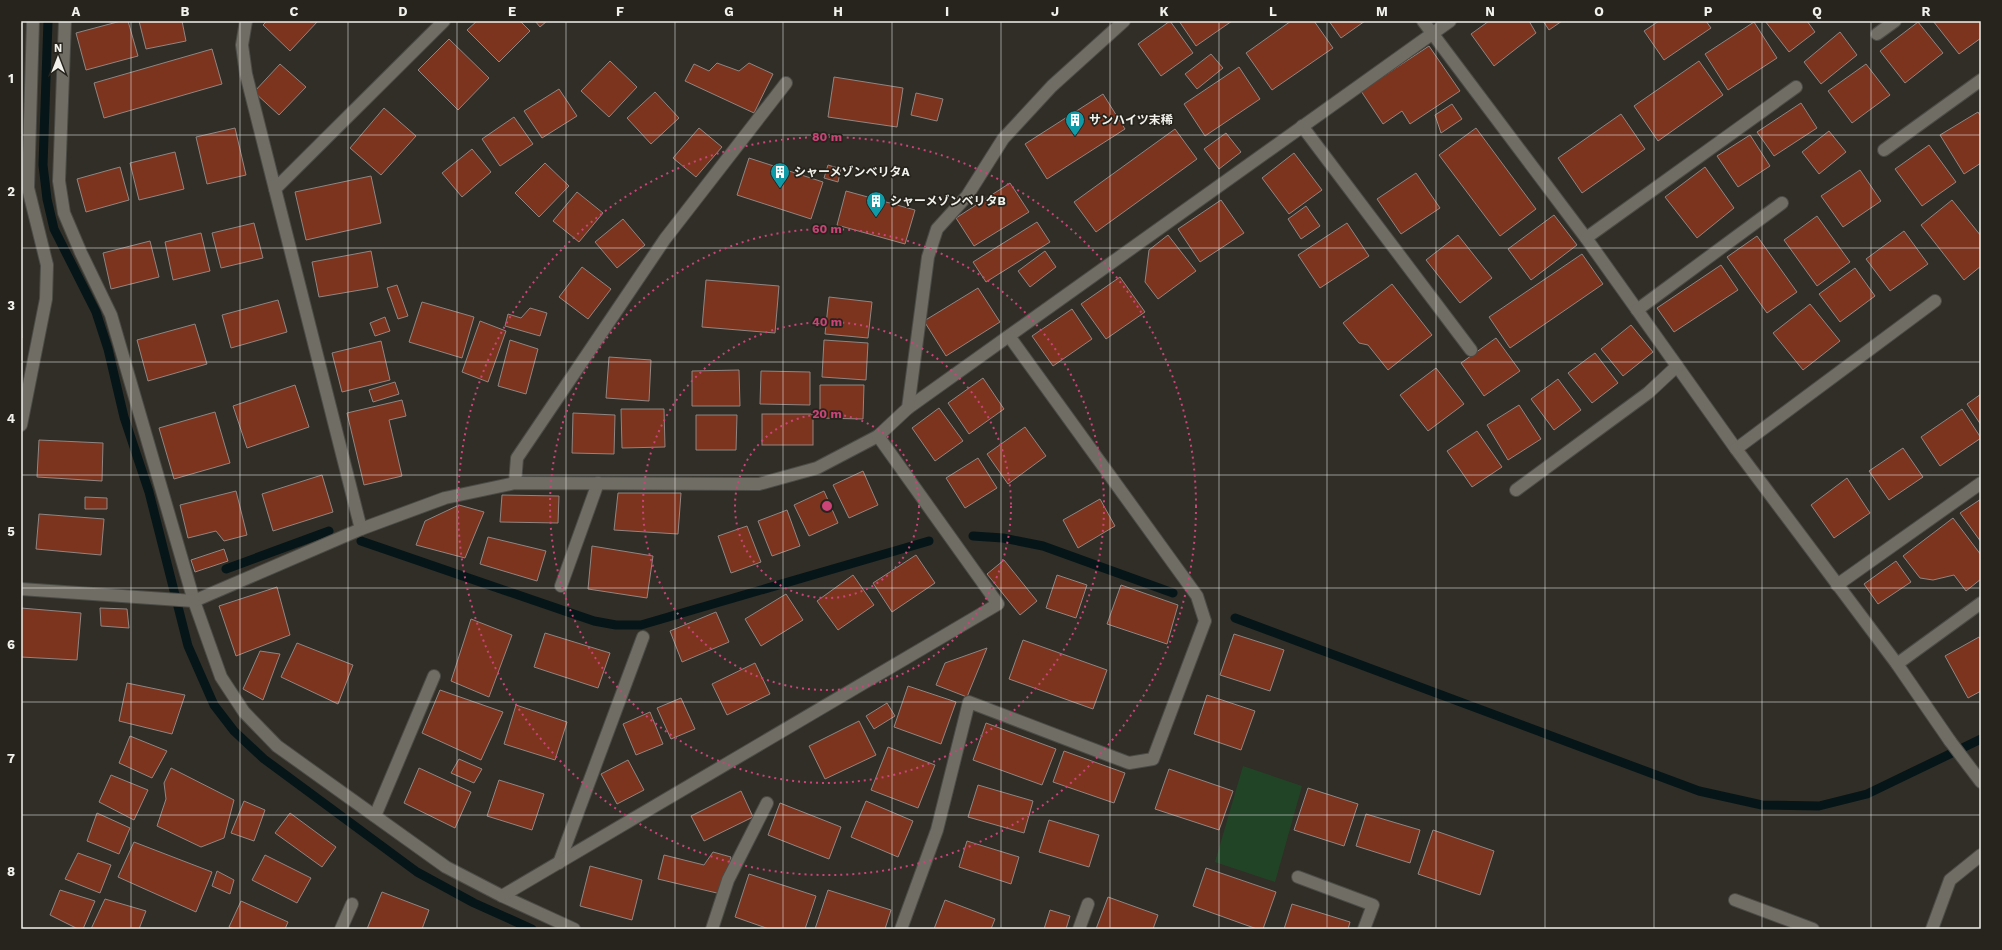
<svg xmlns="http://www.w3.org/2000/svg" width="2002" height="950" font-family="'Work Sans','Noto Sans JP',sans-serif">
  <rect width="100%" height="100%" fill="#302e27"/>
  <!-- green -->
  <path fill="#224426" d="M1243 766 1302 786 1275 882 1215 862Z"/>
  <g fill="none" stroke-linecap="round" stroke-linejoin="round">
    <!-- stream -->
    <g stroke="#061518" stroke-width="9">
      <path d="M48 21 43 165 47 199 54 229 96 312 108 349 124 417 149 492 188 646 214 705 234 731 264 759 417 872 474 903 532 929"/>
      <path d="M973 536 1003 538 1043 546 1173 593"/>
      <path d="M361 541 594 621 616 625H641L929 541"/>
      <path d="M226 569 329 531"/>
      <path d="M1235 618 1699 791 1762 805 1819 806 1867 794 1981 739"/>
    </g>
  </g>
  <!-- building -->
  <g fill="#7d341f" stroke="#8f8582">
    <path d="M121 21H128L138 56 86 70 76 33Z"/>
    <path d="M139 21H182L186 41 146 49Z"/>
    <path d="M267 21H318L290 51 263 25Z"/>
    <path d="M477 21H520L530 31 499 62 467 30Z"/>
    <path d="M535 21H547L540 27Z"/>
    <path d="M1170 21 1193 53 1161 76 1138 44Z"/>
    <path d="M1179 21H1232L1196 46Z"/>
    <path d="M1291 21H1314L1333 48 1272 90 1246 53Z"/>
    <path d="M1329 21H1365L1341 38Z"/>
    <path d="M1489 21H1529L1536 33 1494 66 1471 34Z"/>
    <path d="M1543 21H1562L1549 30Z"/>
    <path d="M1659 21H1706L1711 28 1664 60 1644 31Z"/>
    <path d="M1765 21H1807L1815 32 1789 52Z"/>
    <path d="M1933 21H1979L1981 24V38L1959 54Z"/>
    <path d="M1754 22 1777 58 1728 90 1705 54Z"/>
    <path d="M1918 22 1943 53 1905 83 1880 51Z"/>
    <path d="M1840 32 1857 55 1821 84 1804 62Z"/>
    <path d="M449 39 489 78 458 110 418 70Z"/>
    <path d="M1429 46 1460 91 1410 124 1402 111 1383 124 1361 91Z"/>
    <path d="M212 49 222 84 104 118 94 83Z"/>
    <path d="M1211 54 1223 68 1197 89 1185 74Z"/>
    <path d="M610 61 637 87 609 117 581 91Z"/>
    <path d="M1699 61 1723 95 1658 141 1634 106Z"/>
    <path d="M717 63 739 71 749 63 773 74 754 113 685 81 694 64 709 71Z"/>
    <path d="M280 64 306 87 279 115 254 92Z"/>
    <path d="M1866 64 1890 95 1852 123 1828 91Z"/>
    <path d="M1239 67 1260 99 1205 136 1184 104Z"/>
    <path d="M834 77 903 88 897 127 828 117Z"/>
    <path d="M559 89 577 116 542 138 524 111Z"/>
    <path d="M655 92 679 118 651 144 627 118Z"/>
    <path d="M916 93 943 99 937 121 911 115Z"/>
    <path d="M1103 94 1125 129 1047 179 1025 144Z"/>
    <path d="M1801 103 1817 128 1774 156 1757 132Z"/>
    <path d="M1452 104 1462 119 1441 133 1435 115Z"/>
    <path d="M384 108 416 136 381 175 350 148Z"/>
    <path d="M1978 112 1981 117V163L1964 174 1940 135Z"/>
    <path d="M1621 114 1645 149 1582 193 1558 158Z"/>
    <path d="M514 117 533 144 500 166 482 139Z"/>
    <path d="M235 128 246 175 207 184 196 137Z"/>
    <path d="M699 128 722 147 696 177 673 158Z"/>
    <path d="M1476 128 1536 209 1500 236 1439 155Z"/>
    <path d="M1175 129 1197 159 1096 232 1074 202Z"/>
    <path d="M1829 131 1846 152 1819 174 1802 152Z"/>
    <path d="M1226 133 1241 152 1219 169 1204 149Z"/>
    <path d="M1750 135 1770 166 1738 187 1717 156Z"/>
    <path d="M1929 145 1956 182 1922 206 1895 169Z"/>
    <path d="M472 149 491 172 462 197 442 173Z"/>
    <path d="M175 152 184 189 139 200 130 163Z"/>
    <path d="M1294 153 1322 190 1289 214 1262 178Z"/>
    <path d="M749 158 823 182 811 219 737 195Z"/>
    <path d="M545 163 569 186 539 217 515 193Z"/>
    <path d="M828 165 841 169 838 182 824 178Z"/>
    <path d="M120 167 129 200 86 212 77 179Z"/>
    <path d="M1705 167 1734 208 1697 238 1665 197Z"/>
    <path d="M1860 170 1881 201 1843 227 1821 196Z"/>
    <path d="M1416 173 1440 208 1401 234 1377 199Z"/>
    <path d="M371 176 381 223 306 240 295 192Z"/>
    <path d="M1010 183 1029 212 974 246 956 218Z"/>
    <path d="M846 191 915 210 905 244 837 225Z"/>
    <path d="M577 192 603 213 579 242 553 221Z"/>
    <path d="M1221 200 1244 233 1200 262 1178 229Z"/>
    <path d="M1952 200 1981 236V266L1964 280 1921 225Z"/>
    <path d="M1306 206 1320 226 1301 239 1288 219Z"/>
    <path d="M1554 215 1577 245 1531 280 1508 249Z"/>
    <path d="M1817 216 1850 262 1817 286 1784 240Z"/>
    <path d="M623 219 645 245 617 268 595 242Z"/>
    <path d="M1037 222 1050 242 986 282 973 262Z"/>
    <path d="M254 223 263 258 221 268 212 233Z"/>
    <path d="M1347 223 1369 256 1320 288 1298 255Z"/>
    <path d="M1904 231 1928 264 1890 291 1866 259Z"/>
    <path d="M201 233 210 271 173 280 165 242Z"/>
    <path d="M1168 235 1196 271 1158 299 1145 282 1149 250Z"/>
    <path d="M1458 235 1492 278 1460 303 1426 260Z"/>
    <path d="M1757 236 1797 292 1767 313 1727 257Z"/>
    <path d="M150 241 159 277 111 289 103 253Z"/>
    <path d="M371 251 378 287 319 297 312 262Z"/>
    <path d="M1045 251 1056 267 1030 287 1018 271Z"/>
    <path d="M1582 254 1603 284 1510 348 1489 317Z"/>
    <path d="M1721 265 1738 290 1674 332 1657 308Z"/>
    <path d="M582 267 611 289 588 319 559 297Z"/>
    <path d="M1855 268 1875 296 1840 322 1819 294Z"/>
    <path d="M1120 277 1145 312 1106 339 1081 304Z"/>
    <path d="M706 280 779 286 775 333 702 327Z"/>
    <path d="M1392 284 1432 335 1388 370 1368 345 1359 343 1343 323Z"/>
    <path d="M397 285 408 316 398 319 387 288Z"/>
    <path d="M978 288 1000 322 946 356 924 321Z"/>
    <path d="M21 295 22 338H21Z"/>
    <path d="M829 297 872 302 868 338 825 334Z"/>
    <path d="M278 300 287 332 231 348 222 315Z"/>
    <path d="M422 302 474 317 462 358 409 342Z"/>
    <path d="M1810 304 1840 341 1803 370 1773 333Z"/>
    <path d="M530 308 547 313 540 336 505 326 508 314 521 318Z"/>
    <path d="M1072 309 1092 339 1053 366 1032 336Z"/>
    <path d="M385 317 390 331 375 336 370 323Z"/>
    <path d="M480 321 506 331 488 382 462 372Z"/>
    <path d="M195 324 207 364 148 381 137 340Z"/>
    <path d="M1631 325 1653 352 1623 376 1601 349Z"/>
    <path d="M1496 338 1520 371 1484 396 1461 363Z"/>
    <path d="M510 340 538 349 526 394 498 386Z"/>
    <path d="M824 340 868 343 866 380 822 377Z"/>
    <path d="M381 341 390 380 342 392 332 353Z"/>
    <path d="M1595 353 1618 383 1592 403 1568 373Z"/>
    <path d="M609 357 651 360 649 401 606 398Z"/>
    <path d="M1436 368 1464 404 1428 431 1400 395Z"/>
    <path d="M739 370 740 406H692V371Z"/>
    <path d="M761 371 810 372V405L760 404Z"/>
    <path d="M983 378 1004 409 969 434 948 403Z"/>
    <path d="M1558 379 1581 410 1554 430 1531 399Z"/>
    <path d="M395 382 399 394 373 402 369 390Z"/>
    <path d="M295 385 309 427 247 448 233 406Z"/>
    <path d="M820 385H864L863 419 820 418Z"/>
    <path d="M1981 394V425L1967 404Z"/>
    <path d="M402 400 406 416 389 420 402 476 364 485 347 413Z"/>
    <path d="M1519 405 1541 439 1508 460 1487 425Z"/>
    <path d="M939 408 963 441 935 461 912 428Z"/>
    <path d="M621 409H664L665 447 622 448Z"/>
    <path d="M1962 409 1981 438 1940 466 1921 437Z"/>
    <path d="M215 412 230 463 174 479 159 428Z"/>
    <path d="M573 413 615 415 614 454 572 453Z"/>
    <rect x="762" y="414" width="51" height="31"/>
    <path d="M696 415H737L736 450H696Z"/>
    <path d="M1025 427 1046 456 1008 484 987 454Z"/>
    <path d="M1477 431 1502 467 1472 487 1447 451Z"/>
    <path d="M39 440 103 443 102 481 37 477Z"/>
    <path d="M1903 448 1923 477 1889 500 1869 471Z"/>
    <path d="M978 458 997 488 965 508 946 478Z"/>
    <path d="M863 471 878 505 849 518 833 485Z"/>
    <path d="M322 475 333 512 273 531 262 494Z"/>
    <path d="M1847 478 1870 513 1834 538 1811 505Z"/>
    <path d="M236 491 247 535 224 541 216 531 188 538 180 505Z"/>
    <path d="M824 491 838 523 809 536 794 505Z"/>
    <path d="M618 493H681L678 534 614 530Z"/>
    <path d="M502 495 559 496 558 523 500 522Z"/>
    <path d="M85 497 107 498V509H85Z"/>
    <path d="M1100 499 1115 526 1078 548 1063 520Z"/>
    <path d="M1981 499V542L1960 513Z"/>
    <path d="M459 505 484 512 465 558 416 545 425 521Z"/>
    <path d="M787 510 800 546 772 556 758 521Z"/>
    <path d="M39 514 104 519 101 555 36 549Z"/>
    <path d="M1953 518 1981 555V579L1966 591 1954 575 1933 580 1920 578 1903 556Z"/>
    <path d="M747 526 761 562 731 573 718 536Z"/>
    <path d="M488 537 546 551 537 581 480 564Z"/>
    <path d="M592 546 653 556 647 598 588 589Z"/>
    <path d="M224 549 228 561 195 572 191 560Z"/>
    <path d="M916 555 935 583 892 612 873 583Z"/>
    <path d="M1004 560 1037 601 1020 615 987 574Z"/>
    <path d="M1896 561 1911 582 1878 604 1864 584Z"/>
    <path d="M853 575 874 605 838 630 817 601Z"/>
    <path d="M1057 575 1087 585 1076 618 1046 608Z"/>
    <path d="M1121 585 1178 605 1167 644 1107 624Z"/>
    <path d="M277 587 290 635 236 656 219 606Z"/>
    <path d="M786 594 803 620 761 646 745 619Z"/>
    <path d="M21 608 81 613 77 660 21 657Z"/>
    <path d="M100 608 127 609 129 628 101 626Z"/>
    <path d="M716 612 729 642 682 662 670 631Z"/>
    <path d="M471 619 512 635 489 697 451 681Z"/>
    <path d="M545 633 610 653 598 688 534 667Z"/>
    <path d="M1234 634 1284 650 1270 691 1220 675Z"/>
    <path d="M1979 637 1981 641V691L1968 698 1945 656Z"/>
    <path d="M1023 640 1107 670 1093 709 1009 679Z"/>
    <path d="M297 643 353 665 338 704 281 677Z"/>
    <path d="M987 648 967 697 936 685 945 663Z"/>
    <path d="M260 651 280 654 263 700 243 689Z"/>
    <path d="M755 663 770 694 727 715 712 684Z"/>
    <path d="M127 683 185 695 172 734 119 721Z"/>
    <path d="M908 686 956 702 941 744 894 727Z"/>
    <path d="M440 690 503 712 481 760 422 733Z"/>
    <path d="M1207 695 1255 711 1241 750 1194 734Z"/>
    <path d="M681 698 695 729 671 739 657 708Z"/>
    <path d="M887 703 895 716 874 729 866 716Z"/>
    <path d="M516 705 567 722 555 760 504 744Z"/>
    <path d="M650 712 663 744 636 755 623 724Z"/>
    <path d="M859 721 876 755 825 779 809 746Z"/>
    <path d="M986 723 1056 749 1042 785 973 760Z"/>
    <path d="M130 736 167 751 152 778 119 763Z"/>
    <path d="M888 747 935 765 918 808 871 790Z"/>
    <path d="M1064 751 1125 773 1114 803 1053 782Z"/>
    <path d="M459 759 482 769 474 783 451 773Z"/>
    <path d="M628 760 644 790 617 804 601 774Z"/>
    <path d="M171 768 234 800 224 838 201 847 157 826 166 799 164 783Z"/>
    <path d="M419 768 471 792 455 828 404 803Z"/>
    <path d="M1169 769 1233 791 1219 830 1155 809Z"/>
    <path d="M111 775 148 790 134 820 99 802Z"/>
    <path d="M499 780 544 794 532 830 487 816Z"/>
    <path d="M978 785 1033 801 1024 833 968 817Z"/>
    <path d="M1308 788 1358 804 1344 846 1294 830Z"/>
    <path d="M741 791 753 817 704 841 691 816Z"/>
    <path d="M244 801 265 810 254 841 231 833Z"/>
    <path d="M866 801 913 821 898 857 851 837Z"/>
    <path d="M780 803 841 827 829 859 768 835Z"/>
    <path d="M97 813 130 828 119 854 87 841Z"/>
    <path d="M290 813 336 847 322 867 275 833Z"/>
    <path d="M1366 814 1420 830 1410 863 1356 846Z"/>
    <path d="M1049 820 1099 835 1089 867 1039 852Z"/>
    <path d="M1433 830 1494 851 1480 895 1418 874Z"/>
    <path d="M967 841 1019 857 1011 884 959 867Z"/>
    <path d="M134 842 212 872 196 912 118 877Z"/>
    <path d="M713 852 731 857 721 894 658 879 664 855 704 865Z"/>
    <path d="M78 853 111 865 100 893 65 879Z"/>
    <path d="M265 855 311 878 297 903 252 880Z"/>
    <path d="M590 866 642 880 632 920 580 906Z"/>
    <path d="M1206 868 1276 892 1263 929H1257L1193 906Z"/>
    <path d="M217 871 234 880 230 894 212 886Z"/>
    <path d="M749 874 816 896 805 929H769L735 917Z"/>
    <path d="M60 890 95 901 83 929H78L50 915Z"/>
    <path d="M828 890 891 910 885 929H815Z"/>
    <path d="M382 892 429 910 422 929H367Z"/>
    <path d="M1108 897 1158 915 1153 929H1096Z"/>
    <path d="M105 899 146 911 139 929H91Z"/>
    <path d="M945 900 995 919 991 929H934Z"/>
    <path d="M241 901 288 922 285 929H234L229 927Z"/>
    <path d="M1292 904 1350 922 1348 929H1284Z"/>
    <path d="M1050 910 1070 916 1066 929H1044Z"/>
  </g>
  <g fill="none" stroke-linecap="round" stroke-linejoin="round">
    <!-- service casing -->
    <g stroke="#4c4b45" stroke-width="14">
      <g id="service">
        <path d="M1884 150 1981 80"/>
        <path d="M561 586 598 483"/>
        <path d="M1950 741 1981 782"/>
        <path d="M375 816 434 676"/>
        <path d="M1735 900 1813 929"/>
        <path d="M341 929 352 904"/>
        <path d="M1932 929 1950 880 1981 855"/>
      </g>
    </g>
    <!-- minor casing -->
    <g stroke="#4c4b45" stroke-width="14">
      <g id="minor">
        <path d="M65 21 59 181 64 213 81 253 111 315 194 601 221 677 244 712 277 746 446 867 502 896 574 929"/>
        <path d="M246 21 242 45 246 74 275 189"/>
        <path d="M1423 21 1586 238 1736 449 1897 664 1950 741"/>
        <path d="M1877 34 1895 21"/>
        <path d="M1302 126 1471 350"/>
        <path d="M1586 238 1796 87"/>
        <path d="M1637 310 1782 203"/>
        <path d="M908 408 1450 21"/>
        <path d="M21 425 46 299 47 265 28 188 33 21"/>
        <path d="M1736 449 1935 301"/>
        <path d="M515 483 517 458 665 239 786 83"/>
        <path d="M1516 490 1648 393 1677 366"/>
        <path d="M361 529 275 189 444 21"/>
        <path d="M1837 585 1981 483"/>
        <path d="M21 589 194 601 361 529 445 498 515 483 759 484 817 468 878 436 908 408 928 257 937 229 967 196 1003 139 1052 86 1124 21"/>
        <path d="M1897 664 1981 603"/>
        <path d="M559 863 643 637"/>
        <path d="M1298 877 1373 905 1364 929"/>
        <path d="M502 896 998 604 878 436"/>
        <path d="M712 929 728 880 767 803"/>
        <path d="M901 929 937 830 969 702 1129 763 1153 759 1205 621 1197 596 1009 336"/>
        <path d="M1079 929 1088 904"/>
      </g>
    </g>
    <!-- service -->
    <use href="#service" stroke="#706d65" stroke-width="12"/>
    <!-- minor -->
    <use href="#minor" stroke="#706d65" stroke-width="12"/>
  </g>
  <!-- grid -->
  <path fill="none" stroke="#f2f1ec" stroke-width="1" stroke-opacity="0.55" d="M131 21V929M240 21V929M348 21V929M457 21V929M566 21V929M675 21V929M783 21V929M892 21V929M1001 21V929M1110 21V929M1219 21V929M1327 21V929M1436 21V929M1545 21V929M1654 21V929M1762 21V929M1871 21V929M21 135H1981M21 248H1981M21 362H1981M21 475H1981M21 588H1981M21 702H1981M21 815H1981"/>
  <!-- distance rings -->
  <g fill="none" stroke="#cc4378" stroke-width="2" stroke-dasharray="2 4">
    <circle cx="827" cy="506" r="92"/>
    <circle cx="827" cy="506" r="184"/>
    <circle cx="827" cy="506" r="277"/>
    <circle cx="827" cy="506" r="369"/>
  </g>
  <!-- icons -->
  <defs>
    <g id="building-pin" transform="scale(1)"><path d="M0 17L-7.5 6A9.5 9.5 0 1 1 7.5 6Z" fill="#0f9aa8" stroke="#26241d"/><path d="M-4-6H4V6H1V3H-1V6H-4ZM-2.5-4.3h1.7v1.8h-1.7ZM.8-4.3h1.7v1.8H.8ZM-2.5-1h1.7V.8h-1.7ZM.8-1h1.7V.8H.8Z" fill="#fff"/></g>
  </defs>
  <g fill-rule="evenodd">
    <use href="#building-pin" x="1075" y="120"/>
    <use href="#building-pin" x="780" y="172"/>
    <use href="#building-pin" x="876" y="201"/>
  </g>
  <g text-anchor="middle" stroke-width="3.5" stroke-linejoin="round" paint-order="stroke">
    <!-- poi labels -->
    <g font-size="12" font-weight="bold" fill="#f2f1ec" stroke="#26241d" text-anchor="start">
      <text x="1089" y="124">サンハイツ末稀</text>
      <text x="794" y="176">シャーメゾンベリタA</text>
      <text x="890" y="205">シャーメゾンベリタB</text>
    </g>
  </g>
  <circle cx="827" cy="506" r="6" fill="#cc4378" stroke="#26241d" stroke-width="2"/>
  <g font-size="12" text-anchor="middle" font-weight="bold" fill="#cc4378" stroke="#26241d" stroke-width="3.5" stroke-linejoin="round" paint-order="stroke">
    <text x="827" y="141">80 m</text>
    <text x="827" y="233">60 m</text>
    <text x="827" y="326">40 m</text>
    <text x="827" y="418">20 m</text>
  </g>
  <!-- border -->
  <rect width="2002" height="950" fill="none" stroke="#26241d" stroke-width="44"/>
  <!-- north arrow -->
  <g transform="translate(58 58)" stroke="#26241d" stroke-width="3" paint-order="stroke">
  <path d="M0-3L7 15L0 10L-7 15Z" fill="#f2f1ec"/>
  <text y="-6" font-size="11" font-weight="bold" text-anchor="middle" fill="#f2f1ec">N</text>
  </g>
  <rect x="22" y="22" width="1958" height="906" fill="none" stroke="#f2f1ec" stroke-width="1.5"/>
  <g font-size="13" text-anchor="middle" font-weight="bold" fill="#f2f1ec">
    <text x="76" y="16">A</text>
    <text x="185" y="16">B</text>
    <text x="294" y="16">C</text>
    <text x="403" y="16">D</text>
    <text x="512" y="16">E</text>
    <text x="620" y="16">F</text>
    <text x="729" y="16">G</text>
    <text x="838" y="16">H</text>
    <text x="947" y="16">I</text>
    <text x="1055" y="16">J</text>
    <text x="1164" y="16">K</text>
    <text x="1273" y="16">L</text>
    <text x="1382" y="16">M</text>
    <text x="1490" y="16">N</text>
    <text x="1599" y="16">O</text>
    <text x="1708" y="16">P</text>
    <text x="1817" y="16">Q</text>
    <text x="1926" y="16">R</text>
    <text x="11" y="83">1</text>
    <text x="11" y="196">2</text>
    <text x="11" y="310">3</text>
    <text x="11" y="423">4</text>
    <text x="11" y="536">5</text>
    <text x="11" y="649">6</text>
    <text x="11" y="763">7</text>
    <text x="11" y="876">8</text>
  </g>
</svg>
